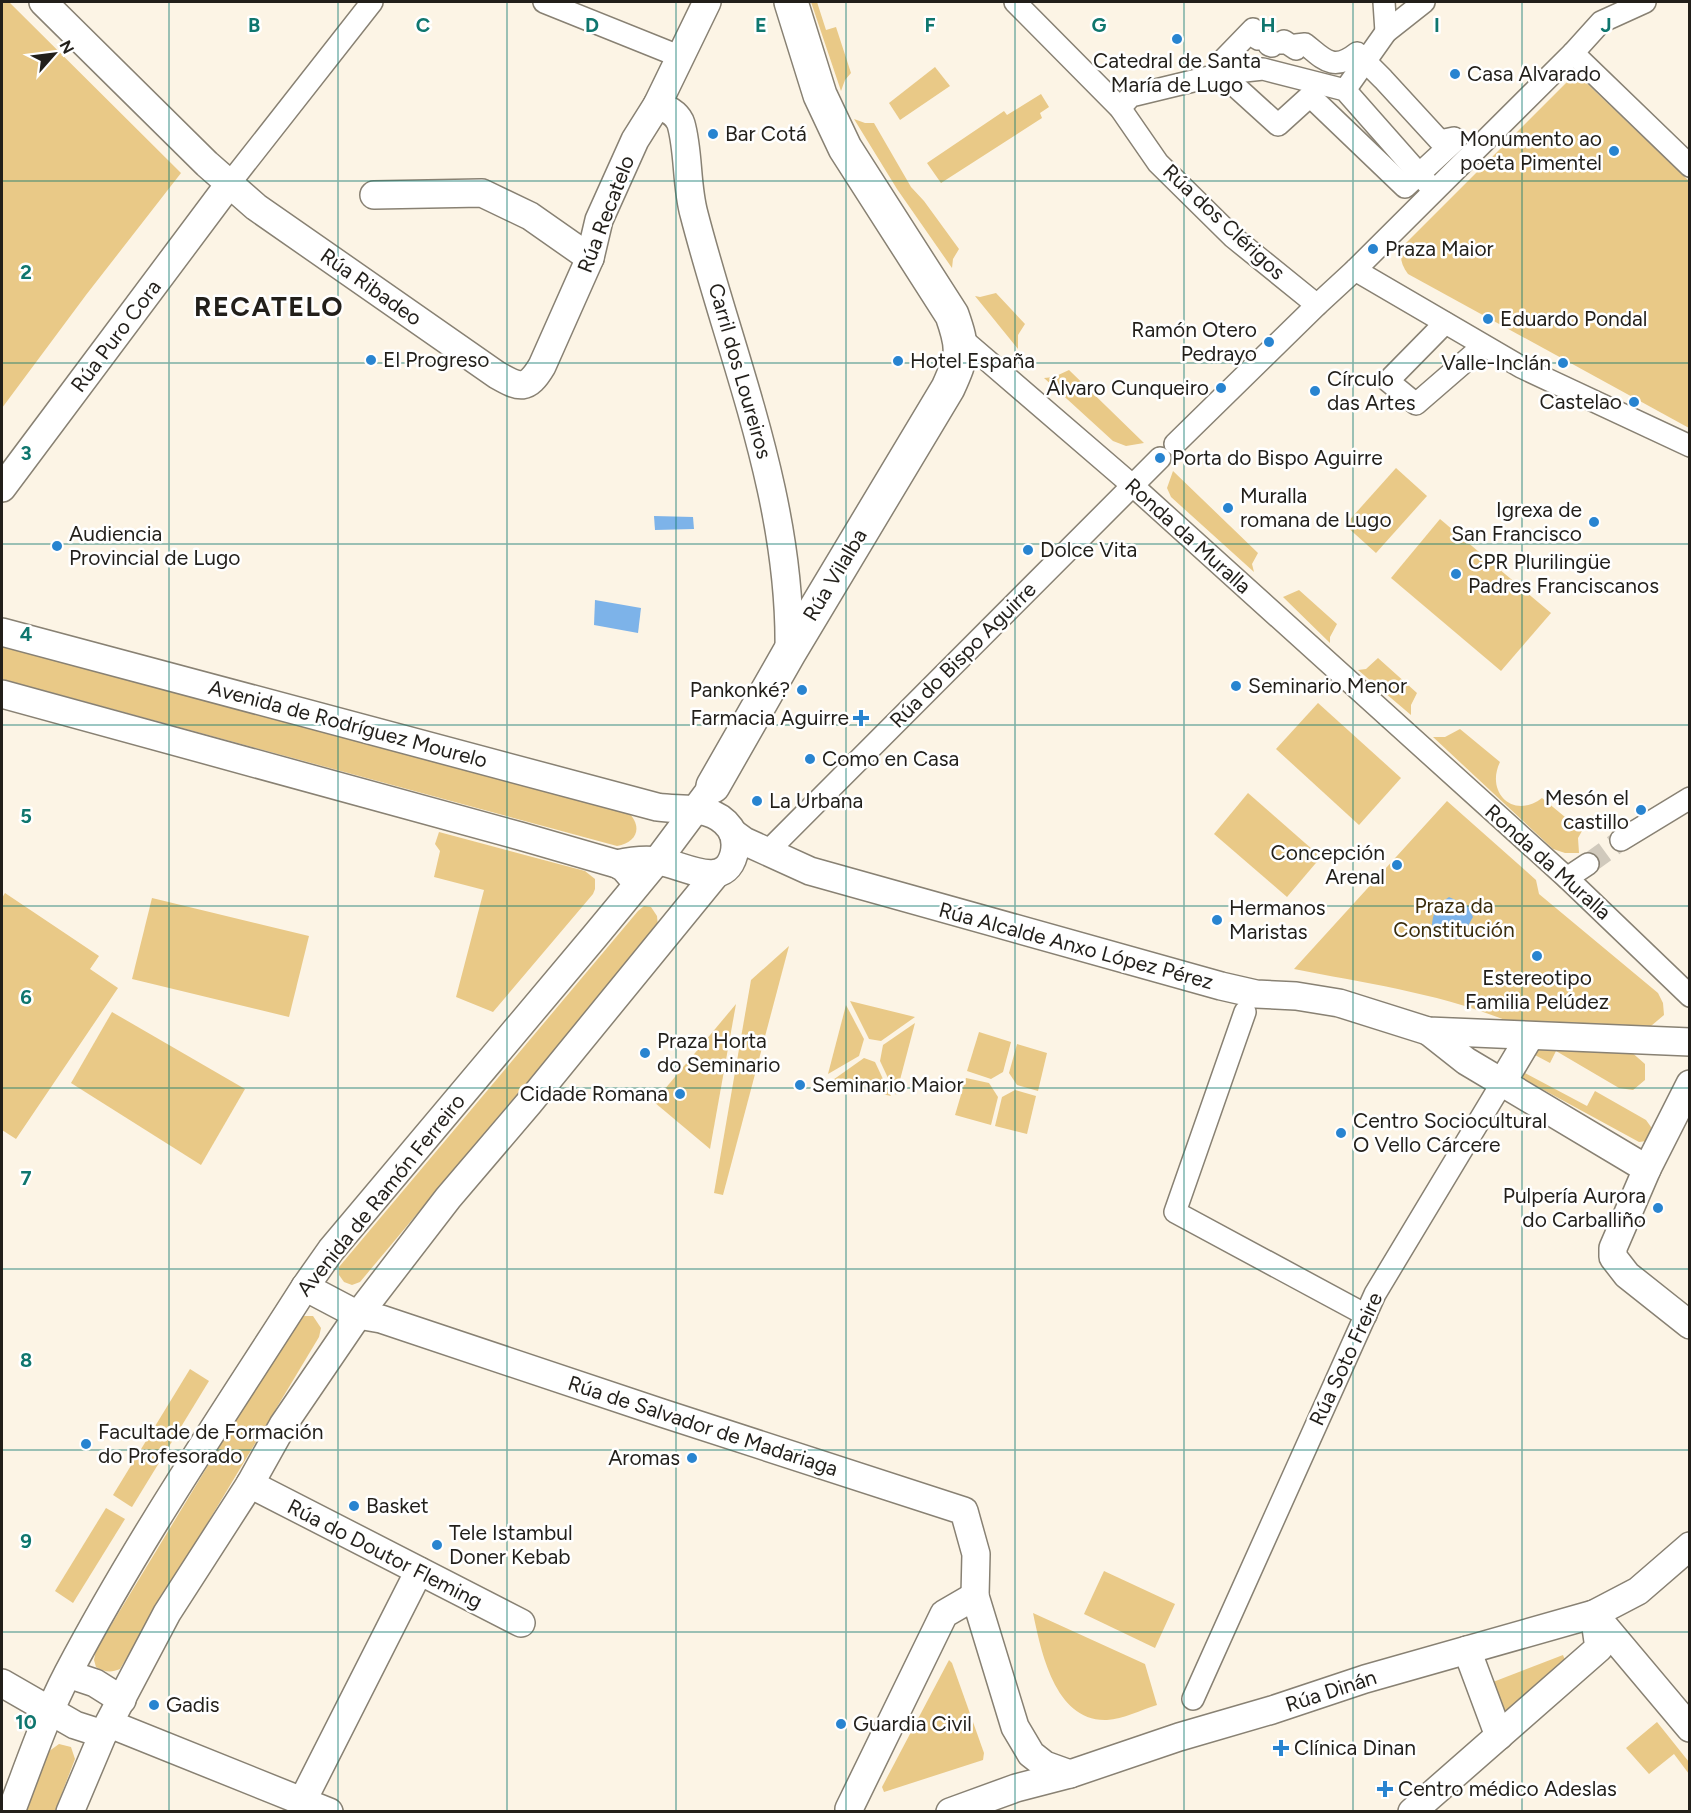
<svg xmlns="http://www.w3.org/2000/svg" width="1691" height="1813" font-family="Figtree,sans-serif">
  <rect width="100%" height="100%" fill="#fcf4e5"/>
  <!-- green -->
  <g fill="#e9c987">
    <path d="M2 2H9L181 173 86 295 2 408Z"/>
    <path d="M811 2H817L826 30 836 27 851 73 845 80 841 91Z"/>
    <path d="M935 67 950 86 900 120 889 103Z"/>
    <path d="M1576 73 1689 181V428L1408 274C1401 265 1399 256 1403 246Z"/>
    <path d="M1041 94 1049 107 1040 113 1042 118 941 183 927 163 1004 111 1007 115Z"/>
    <path d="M854 119 865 123H874L911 187 924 201 959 249 953 259 952 268 897 189Z"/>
    <path d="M996 293 1025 324 1018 335V349L975 296 980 297Z"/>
    <path d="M1069 370 1144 443 1126 446 1113 441 1044 378 1054 377Z"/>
    <path d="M1396 468 1427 496 1376 553 1345 525Z"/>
    <path d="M1173 471 1258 553 1252 564 1254 572 1171 497 1167 488Z"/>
    <path d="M1440 519 1551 613 1501 671 1391 578Z"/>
    <path d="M1299 590 1337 624 1330 637V643L1283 597Z"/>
    <path d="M2 644 627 811C643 826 638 842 617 846L2 679Z"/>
    <path d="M1378 658 1417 693 1411 705V715L1358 670 1366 669Z"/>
    <path d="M1318 703 1401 778 1359 825 1276 749Z"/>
    <path d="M1460 729 1500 762C1485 793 1514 820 1542 798L1582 831 1578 838 1579 853H1565L1553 849 1433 737H1445Z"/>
    <path d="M1248 793 1321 857 1287 897 1214 834Z"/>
    <path d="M1447 801 1536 880 1539 894 1658 993 1663 1003 1664 1015 1651 1026 1505 1020C1438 993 1364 983 1294 969Z"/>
    <path d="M439 832 585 871 595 879V889L593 894 493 1012 456 997 484 890 434 877 440 851 435 844Z"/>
    <path d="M5 893 99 956 90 969 118 988 16 1139 2 1130V898Z"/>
    <path d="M152 898 309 936 289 1017 132 979Z"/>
    <path d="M644 906 651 907 657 916 658 926 360 1282 352 1285 344 1282 339 1275V1267L638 911Z"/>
    <path d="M789 946 723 1195 714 1193 751 980Z"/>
    <path d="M850 1001 915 1017 881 1041 869 1039Z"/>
    <path d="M736 1004 710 1149 654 1102Z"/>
    <path d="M846 1005 864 1039 859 1056 828 1074Z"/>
    <path d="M112 1012 245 1089 201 1165 71 1083Z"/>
    <path d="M915 1023 896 1095 880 1061 883 1045Z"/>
    <path d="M979 1032 1011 1042 1003 1072 991 1079 967 1071Z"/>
    <path d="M1017 1044 1047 1053 1038 1091 1017 1085 1009 1073Z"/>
    <path d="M1534 1046 1629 1050 1645 1064V1080L1633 1090 1619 1088 1556 1051 1550 1063 1533 1054Z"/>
    <path d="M864 1058 875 1062 891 1096 830 1082Z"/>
    <path d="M1521 1071 1587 1106 1595 1091 1646 1120 1651 1127 1652 1134 1647 1141 1639 1142 1518 1076Z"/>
    <path d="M966 1078 989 1083 998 1097 991 1125 955 1115Z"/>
    <path d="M1015 1090 1036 1096 1027 1134 995 1126 1002 1097Z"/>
    <path d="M300 1316H313L321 1328 319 1337 120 1669C111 1673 104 1672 96 1667L94 1660 96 1650 286 1337Z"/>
    <path d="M190 1369 209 1381 132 1507 130 1506 113 1495Z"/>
    <path d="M106 1508 125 1519 73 1603 55 1591Z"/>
    <path d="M1104 1571 1175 1604 1155 1648 1084 1614Z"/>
    <path d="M1033 1613 1145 1664 1157 1705C1141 1710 1123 1719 1107 1720 1055 1722 1041 1651 1033 1613Z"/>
    <path d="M1563 1655 1565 1660 1503 1713 1493 1682Z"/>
    <path d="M949 1660 952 1663 984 1753 983 1760 884 1792 882 1787Z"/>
    <path d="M1657 1722 1689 1762V1774L1674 1754 1649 1774 1626 1748Z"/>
    <path d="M59 1744 71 1747 75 1759 55 1811 23 1812 48 1752Z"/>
  </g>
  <!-- water -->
  <g fill="#7db3e9">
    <path d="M654 516 693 517 694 529 655 530Z"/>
    <path d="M595 600 641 608 638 633 594 625Z"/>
    <path d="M1449 897 1468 906 1473 917 1463 935 1457 939 1439 933 1432 927C1432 913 1437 905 1449 897Z"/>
  </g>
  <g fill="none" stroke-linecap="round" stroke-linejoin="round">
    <!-- pedestrian-tunnel -->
    <path stroke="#d0c9bc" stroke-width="21" stroke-dasharray="21 10" stroke-linecap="butt" d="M1588 864 1621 840"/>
    <!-- pedestrian casing -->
    <g stroke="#888173" stroke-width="24">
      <g id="pedestrian">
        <path d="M544 2 681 57"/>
        <path d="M1015 2 1120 108 1158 163 1233 237 1317 305"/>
        <path d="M1384 2 1386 32"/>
        <path d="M1253 29 1258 39 1260 37 1269 42V45L1272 46 1273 43H1285L1284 41 1296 49V45L1305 44C1322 57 1332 73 1357 53L1383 79 1440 141 1454 138 1456 140 1405 187 1310 96 1278 125 1235 86 1230 84 1222 61Z"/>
        <path d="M1573 53 1601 22 1645 2"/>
        <path d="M1345 90 1386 32 1424 2"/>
        <path d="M1120 108 1131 96 1226 73 1263 69 1345 90 1428 184"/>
        <path d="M230 183 372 2"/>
        <path d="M1355 270 1521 367 1690 446"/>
        <path d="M1445 323 1388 381 1416 404 1483 346"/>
        <path d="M960 337 1132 485 1567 878 1690 996"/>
        <path d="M1175 444 1317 305 1355 270 1573 53 1690 166"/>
        <path d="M1621 840 1690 798"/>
        <path d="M767 852 1160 458"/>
        <path d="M1567 878 1588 864"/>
        <path d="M1245 1012 1175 1212 1366 1315"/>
        <path d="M1193 1699 1375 1294 1502 1083"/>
      </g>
    </g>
    <!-- minor casing -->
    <g stroke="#888173" stroke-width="30">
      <g id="minor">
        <path d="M43 2 207 164 256 207 497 375C520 388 527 391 542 366L590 258 599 220 635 140 657 105 707 2"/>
        <path d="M657 105C666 108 678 114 681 124 689 152 686 185 694 214 732 361 792 498 789 653"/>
        <path d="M374 195 482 193 530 216 590 258"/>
        <path d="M2 488 230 183"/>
        <path d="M2 632 657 807C682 811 713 804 730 828 735 835 736 845 734 854 724 892 682 864 658 861 644 859 630 861 617 864"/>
        <path d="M2 694 520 836 617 864 624 868 630 875"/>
        <path d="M733 833 744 841 810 871 1221 986 1256 994 1296 996 1339 1003 1428 1031 1690 1042"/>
        <path d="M1428 1031 1466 1061 1647 1169"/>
        <path d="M1502 1083 1530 1036"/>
        <path d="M1690 1084 1647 1169 1613 1248V1257L1627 1275 1690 1325"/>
        <path d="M305 1287 358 1315 381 1319 662 1413 964 1511 976 1554 975 1596 1015 1727 1031 1754 1045 1765 1070 1774"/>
        <path d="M250 1484 521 1623"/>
        <path d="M1594 1614 1690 1728"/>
        <path d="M1467 1650 1499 1736"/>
        <path d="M68 1674 95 1683 122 1700"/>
        <path d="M2 1683 75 1725 103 1734"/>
        <path d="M110 1724 329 1812"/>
        <path d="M300 1800 307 1792 419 1571"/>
        <path d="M11 1812C29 1765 45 1717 68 1673 138 1540 224 1414 305 1287L331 1250 595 936 657 861 713 786"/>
        <path d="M70 1812 103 1734 167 1613 250 1484 283 1425 358 1315 448 1198 529 1103 716 874"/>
        <path d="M850 1812 849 1809 944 1614 975 1596"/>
        <path d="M950 1812 1016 1788 1070 1774 1179 1737 1272 1710 1365 1679 1594 1614 1638 1591 1690 1546"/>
        <path d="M1412 1812 1599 1648 1594 1614"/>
      </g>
    </g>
    <!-- tertiary casing -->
    <g stroke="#888173" stroke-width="36">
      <path id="tertiary" d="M713 786 789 653 948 388C963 355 964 349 952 315L845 148 820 95 791 2"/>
    </g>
    <!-- pedestrian -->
    <use href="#pedestrian" stroke="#fff" stroke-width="21"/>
    <!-- minor -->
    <use href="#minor" stroke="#fff" stroke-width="27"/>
    <!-- tertiary -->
    <use href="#tertiary" stroke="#fff" stroke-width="33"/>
  </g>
  <!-- grid -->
  <path fill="none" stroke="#0f766e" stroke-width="1.5" stroke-opacity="0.55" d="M169 2V1812M338 2V1812M507 2V1812M676 2V1812M846 2V1812M1015 2V1812M1184 2V1812M1353 2V1812M1522 2V1812M2 181H1690M2 363H1690M2 544H1690M2 725H1690M2 906H1690M2 1088H1690M2 1269H1690M2 1450H1690M2 1632H1690"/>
  <!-- markers -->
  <g fill="#2884d0" stroke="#fff" stroke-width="2">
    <circle cx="1177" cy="39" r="6"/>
    <circle cx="1455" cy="74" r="6"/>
    <circle cx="713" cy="134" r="6"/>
    <circle cx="1614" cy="151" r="6"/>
    <circle cx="1373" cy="249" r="6"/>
    <circle cx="1488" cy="319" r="6"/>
    <circle cx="1269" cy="342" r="6"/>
    <circle cx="371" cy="360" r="6"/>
    <circle cx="898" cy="361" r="6"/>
    <circle cx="1563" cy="363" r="6"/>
    <circle cx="1221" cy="388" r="6"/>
    <circle cx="1315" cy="391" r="6"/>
    <circle cx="1634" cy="402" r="6"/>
    <circle cx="1160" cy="458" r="6"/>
    <circle cx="1228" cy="508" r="6"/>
    <circle cx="1594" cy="522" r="6"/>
    <circle cx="57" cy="546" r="6"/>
    <circle cx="1028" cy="550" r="6"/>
    <circle cx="1456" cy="574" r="6"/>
    <circle cx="1236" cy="686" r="6"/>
    <circle cx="802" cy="690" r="6"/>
    <path d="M858 709h6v6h6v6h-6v6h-6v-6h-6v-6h6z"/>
    <circle cx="810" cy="759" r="6"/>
    <circle cx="757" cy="801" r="6"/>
    <circle cx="1641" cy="810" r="6"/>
    <circle cx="1397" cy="865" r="6"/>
    <circle cx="1217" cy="920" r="6"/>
    <circle cx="1537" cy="956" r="6"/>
    <circle cx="645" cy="1053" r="6"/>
    <circle cx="800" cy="1085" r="6"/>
    <circle cx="680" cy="1094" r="6"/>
    <circle cx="1341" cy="1133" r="6"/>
    <circle cx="1658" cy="1208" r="6"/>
    <circle cx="86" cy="1444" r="6"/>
    <circle cx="692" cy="1458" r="6"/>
    <circle cx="354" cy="1506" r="6"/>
    <circle cx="437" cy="1545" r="6"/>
    <circle cx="154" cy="1705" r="6"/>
    <circle cx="841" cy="1724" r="6"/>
    <path d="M1278 1739h6v6h6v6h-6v6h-6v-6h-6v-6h6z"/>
    <path d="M1382 1780h6v6h6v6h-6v6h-6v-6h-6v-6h6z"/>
  </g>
  <g text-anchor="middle" stroke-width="5" stroke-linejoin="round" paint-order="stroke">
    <!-- poi labels -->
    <g font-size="21" fill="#221f1a" stroke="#fff" text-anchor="start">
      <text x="1177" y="68" text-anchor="middle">Catedral de Santa<tspan x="1177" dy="24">María de Lugo</tspan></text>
      <text x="1467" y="81">Casa Alvarado</text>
      <text x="725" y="141">Bar Cotá</text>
      <text x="1602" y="146" text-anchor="end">Monumento ao<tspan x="1602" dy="24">poeta Pimentel</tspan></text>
      <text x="1385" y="256">Praza Maior</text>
      <text x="1500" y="326">Eduardo Pondal</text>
      <text x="1257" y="337" text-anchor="end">Ramón Otero<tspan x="1257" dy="24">Pedrayo</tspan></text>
      <text x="383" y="367">El Progreso</text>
      <text x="910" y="368">Hotel España</text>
      <text x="1551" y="370" text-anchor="end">Valle-Inclán</text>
      <text x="1327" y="386">Círculo<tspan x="1327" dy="24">das Artes</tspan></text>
      <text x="1209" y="395" text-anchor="end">Álvaro Cunqueiro</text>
      <text x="1622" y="409" text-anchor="end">Castelao</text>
      <text x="1172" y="465">Porta do Bispo Aguirre</text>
      <text x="1240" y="503">Muralla<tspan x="1240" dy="24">romana de Lugo</tspan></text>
      <text x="1582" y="517" text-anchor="end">Igrexa de<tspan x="1582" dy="24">San Francisco</tspan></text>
      <text x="69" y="541">Audiencia<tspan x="69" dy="24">Provincial de Lugo</tspan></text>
      <text x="1040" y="557">Dolce Vita</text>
      <text x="1468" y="569">CPR Plurilingüe<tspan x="1468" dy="24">Padres Franciscanos</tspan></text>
      <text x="1248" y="693">Seminario Menor</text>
      <text x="790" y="697" text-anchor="end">Pankonké?</text>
      <text x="849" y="725" text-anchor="end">Farmacia Aguirre</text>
      <text x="822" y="766">Como en Casa</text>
      <text x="1629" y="805" text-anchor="end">Mesón el<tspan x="1629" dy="24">castillo</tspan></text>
      <text x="769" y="808">La Urbana</text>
      <text x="1385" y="860" text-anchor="end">Concepción<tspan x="1385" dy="24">Arenal</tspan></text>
      <text x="1229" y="915">Hermanos<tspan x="1229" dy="24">Maristas</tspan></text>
      <text x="1537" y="985" text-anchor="middle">Estereotipo<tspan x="1537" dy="24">Familia Pelúdez</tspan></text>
      <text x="657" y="1048">Praza Horta<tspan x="657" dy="24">do Seminario</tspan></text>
      <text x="812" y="1092">Seminario Maior</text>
      <text x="668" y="1101" text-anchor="end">Cidade Romana</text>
      <text x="1353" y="1128">Centro Sociocultural<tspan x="1353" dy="24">O Vello Cárcere</tspan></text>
      <text x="1646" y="1203" text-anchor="end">Pulpería Aurora<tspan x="1646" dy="24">do Carballiño</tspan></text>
      <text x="98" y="1439">Facultade de Formación<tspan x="98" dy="24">do Profesorado</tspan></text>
      <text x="680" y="1465" text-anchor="end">Aromas</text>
      <text x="366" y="1513">Basket</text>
      <text x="449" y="1540">Tele Istambul<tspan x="449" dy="24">Doner Kebab</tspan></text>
      <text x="166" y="1712">Gadis</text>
      <text x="853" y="1731">Guardia Civil</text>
      <text x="1294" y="1755">Clínica Dinan</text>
      <text x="1398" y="1796">Centro médico Adeslas</text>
    </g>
    <!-- street labels -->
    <g font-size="21" fill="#221f1a" stroke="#fff">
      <text transform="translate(606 214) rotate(-69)" y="7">Rúa Recatelo</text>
      <text transform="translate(1224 222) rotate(43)" y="7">Rúa dos Clérigos</text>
      <text transform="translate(371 287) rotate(35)" y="7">Rúa Ribadeo</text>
      <text transform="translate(116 336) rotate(-53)" y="7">Rúa Puro Cora</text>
      <text transform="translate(740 371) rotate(74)" y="7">Carril dos Loureiros</text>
      <text transform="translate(1188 536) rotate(42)" y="7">Ronda da Muralla</text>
      <text transform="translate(835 575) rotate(-59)" y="7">Rúa Vilalba</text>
      <text transform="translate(963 655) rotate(-45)" y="7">Rúa do Bispo Aguirre</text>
      <text transform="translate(348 724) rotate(15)" y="7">Avenida de Rodríguez Mourelo</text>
      <text transform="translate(1548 862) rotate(42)" y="7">Ronda da Muralla</text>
      <text transform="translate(1076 946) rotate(15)" y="7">Rúa Alcalde Anxo López Pérez</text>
      <text transform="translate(381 1195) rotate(-51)" y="7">Avenida de Ramón Ferreiro</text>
      <text transform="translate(1346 1359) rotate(-65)" y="7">Rúa Soto Freire</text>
      <text transform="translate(703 1426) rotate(18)" y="7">Rúa de Salvador de Madariaga</text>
      <text transform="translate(385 1554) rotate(27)" y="7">Rúa do Doutor Fleming</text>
      <text transform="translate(1331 1691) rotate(-18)" y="7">Rúa Dinán</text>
    </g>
    <!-- park labels -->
    <g font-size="21" fill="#3b2d0d" stroke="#fff">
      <text x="1454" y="913">Praza da<tspan x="1454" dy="24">Constitución</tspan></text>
    </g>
    <!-- district labels -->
    <g font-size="27" font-weight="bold" letter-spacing="1.5" fill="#221f1a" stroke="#fff">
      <text x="269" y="316">RECATELO</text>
    </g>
  </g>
  <g font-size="20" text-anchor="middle" font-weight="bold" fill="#0f766e" stroke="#fff" stroke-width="5" stroke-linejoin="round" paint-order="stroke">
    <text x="254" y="32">B</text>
    <text x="423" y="32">C</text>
    <text x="592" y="32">D</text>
    <text x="761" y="32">E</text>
    <text x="930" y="32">F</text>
    <text x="1099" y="32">G</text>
    <text x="1268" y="32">H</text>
    <text x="1437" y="32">I</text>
    <text x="1606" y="32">J</text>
    <text x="26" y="279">2</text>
    <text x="26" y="460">3</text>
    <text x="26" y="641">4</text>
    <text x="26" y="823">5</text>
    <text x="26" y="1004">6</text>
    <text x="26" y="1185">7</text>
    <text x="26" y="1367">8</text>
    <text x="26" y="1548">9</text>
    <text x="26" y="1729">10</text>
  </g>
  <!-- border -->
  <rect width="1691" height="1813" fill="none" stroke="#221f1a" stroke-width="6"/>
  <!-- north arrow -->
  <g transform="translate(54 54) rotate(62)" stroke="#ffffff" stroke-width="4.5" paint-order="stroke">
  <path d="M0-4.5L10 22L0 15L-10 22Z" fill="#221f1a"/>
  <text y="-9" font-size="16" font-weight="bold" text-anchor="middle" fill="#221f1a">N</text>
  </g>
</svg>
